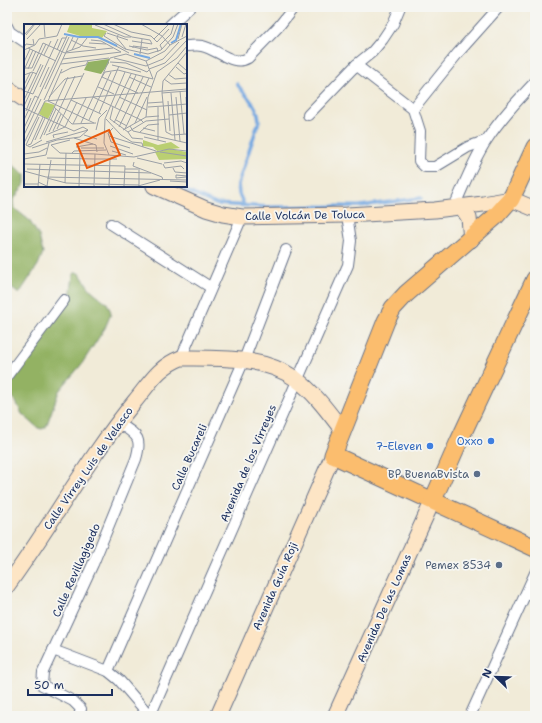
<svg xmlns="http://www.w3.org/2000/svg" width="542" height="723" font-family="'Shantell Sans',sans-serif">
  <rect width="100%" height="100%" fill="#f6f6f2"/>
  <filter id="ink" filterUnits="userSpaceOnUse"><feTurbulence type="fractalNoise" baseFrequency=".025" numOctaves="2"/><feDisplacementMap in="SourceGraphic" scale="8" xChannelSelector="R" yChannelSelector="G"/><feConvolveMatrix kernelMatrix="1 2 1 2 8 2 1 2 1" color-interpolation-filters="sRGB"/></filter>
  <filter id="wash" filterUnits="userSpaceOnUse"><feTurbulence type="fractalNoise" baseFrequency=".012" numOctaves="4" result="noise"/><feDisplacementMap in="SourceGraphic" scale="16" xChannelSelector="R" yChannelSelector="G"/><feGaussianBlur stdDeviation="0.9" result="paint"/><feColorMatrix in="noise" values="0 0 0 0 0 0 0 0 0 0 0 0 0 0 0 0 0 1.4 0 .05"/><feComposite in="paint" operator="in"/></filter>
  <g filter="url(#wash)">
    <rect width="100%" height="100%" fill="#f1ebd8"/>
    <!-- forest -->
    <g fill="#93b264" stroke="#577061">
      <path d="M7 160 25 175V183L13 201 14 208 29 220 39 236 43 253 38 265 19 294 7 285Z"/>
      <path d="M76 272 80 274 90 289 107 303 111 312 110 316 105 328 81 365 59 391 46 427 42 429 38 428 22 414 16 402 7 393V386L29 350 67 300 71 291 73 275Z"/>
    </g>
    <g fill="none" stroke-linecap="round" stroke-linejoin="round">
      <!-- stream -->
      <g stroke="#75a8e1" stroke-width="3.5">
        <path d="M237 84C246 97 258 104 259 121L238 184 239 194 244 205"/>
        <path d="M175 186 216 204 270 207 360 206 421 198"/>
      </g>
    </g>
  </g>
  <g filter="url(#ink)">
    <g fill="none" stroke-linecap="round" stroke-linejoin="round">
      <!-- street casing -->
      <g stroke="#667189" stroke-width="12">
        <g id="street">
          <path d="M170 25 190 7"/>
          <path d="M7 26 10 32 25 42"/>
          <path d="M186 46C191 46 197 45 202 46 217 49 233 67 248 58L279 26 294 7"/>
          <path d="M356 65 413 109 420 131 419 161 425 167H435L468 147 485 141"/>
          <path d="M413 109 458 53 499 7"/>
          <path d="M308 115 356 65 372 52 383 39 393 24 400 7"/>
          <path d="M454 207C464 185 473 161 486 141 500 119 518 100 535 82"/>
          <path d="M111 224 210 287"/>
          <path d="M181 358 242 217"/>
          <path d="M7 376 64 300"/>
          <path d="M53 650 108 671 119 680 150 716"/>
          <path d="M108 671 244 360 286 250"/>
          <path d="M79 716 81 709 73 701 42 685 43 672 93 564 136 459C143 436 136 435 117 422"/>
          <path d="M150 716 348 265 351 241 347 215"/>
          <path d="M470 716 535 573"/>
        </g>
      </g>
      <!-- secondary casing -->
      <g stroke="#667189" stroke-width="17">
        <g id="secondary">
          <path d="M7 88 25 100"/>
          <path d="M154 186 206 209 223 214 242 217 347 215 435 210 483 204 511 199 535 209"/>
          <path d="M461 206 469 218 471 240"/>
          <path d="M7 586C51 526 87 459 135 401 150 383 158 367 181 358 219 358 263 356 296 379 315 393 329 413 343 431"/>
          <path d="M218 716 333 455"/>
          <path d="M335 716 433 500"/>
        </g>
      </g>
      <!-- primary casing -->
      <g stroke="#667189" stroke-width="19">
        <g id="primary">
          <path d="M535 147 511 199 495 217 406 294 393 308 386 321 333 455 535 548"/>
          <path d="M433 500 459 441 535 279"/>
        </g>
      </g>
      <!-- street -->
      <use href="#street" stroke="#fff" stroke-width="10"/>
      <!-- secondary -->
      <use href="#secondary" stroke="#fde5c5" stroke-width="15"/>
      <!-- primary -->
      <use href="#primary" stroke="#fbbd6e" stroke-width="17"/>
    </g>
  </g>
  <!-- markers -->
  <g fill="#3f7fe0" stroke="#f6f6f2" stroke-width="1.5">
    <circle cx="491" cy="441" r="4"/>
    <circle cx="430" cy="446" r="4"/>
  </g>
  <g fill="#5c6f8a" stroke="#f6f6f2" stroke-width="1.5">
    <circle cx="477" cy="474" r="4"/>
    <circle cx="499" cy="565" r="4"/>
  </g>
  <g text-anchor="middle" stroke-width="3.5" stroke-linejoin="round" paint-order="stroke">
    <!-- street labels -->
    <g font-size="11" fill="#1b2f5e" stroke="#f6f6f2">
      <text transform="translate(305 215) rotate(-1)" y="4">Calle Volcán De Toluca</text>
      <text transform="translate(189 457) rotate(-66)" y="4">Calle Bucareli</text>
      <text transform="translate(248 463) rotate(-67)" y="4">Avenida de los Virreyes</text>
      <text transform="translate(88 468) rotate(-55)" y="4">Calle Virrey Luis de Velasco</text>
      <text transform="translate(76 570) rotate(-66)" y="4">Calle Revillagigedo</text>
      <text transform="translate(275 586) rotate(-66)" y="4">Avenida Guía Roji</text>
      <text transform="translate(384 608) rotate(-66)" y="4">Avenida De las Lomas</text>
    </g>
    <!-- shop labels -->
    <g font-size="11" fill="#366cbe" stroke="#f6f6f2" text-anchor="end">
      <text x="483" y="445">Oxxo</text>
      <text x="422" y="450">7-Eleven</text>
    </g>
    <!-- service labels -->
    <g font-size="11" fill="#4e5e75" stroke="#f6f6f2" text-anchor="end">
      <text x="469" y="478">BP BuenaBvista</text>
      <text x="491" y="569">Pemex 8534</text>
    </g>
  </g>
  <!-- overview -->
  <g transform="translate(24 24)">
    <rect width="163" height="163" fill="#f1ebd8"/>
    <path d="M46 0H68V4L83 7 78 14 56 12 43 8ZM20 78 31 81 24 95 15 90ZM119 116 134 121 147 118 156 124 133 127 129 123 119 122ZM146 125 163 128V135L135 136 131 128Z" fill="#bacf72"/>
    <path d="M85 35V39L77 50 60 46 64 38Z" fill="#93b264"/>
    <path fill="none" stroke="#75a8e1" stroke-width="2" d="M40 10 55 13M55 13H74L93 22M147 19 152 16 157 0M110 30 126 34"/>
    <path fill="none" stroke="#9ba0a7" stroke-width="1" d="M20 0 21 13M79 0 108 13 126 16 128 20M89 0 107 8 127 12M71 1 101 13H107M82 9 80 12 101 25 124 30 137 26 149 13 154 0M83 9 104 16M0 11 10 0M2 11 11 0M94 11 93 14 102 25M127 12 133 18 145 5M158 13 162 0M3 15 17 0M130 15 145 0M154 15 158 0M47 16 59 22 72 24M67 16 77 17 97 28M108 17 128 20M65 19 82 20M146 21 163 12M92 22 105 29M105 22 123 26 133 24 134 28M0 23 2 20 10 21 9 15M4 24 32 37M109 24V22L124 24M138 25 136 21 147 10 150 0M0 26 11 21 15 15 33 12 38 0M33 26 38 14H42M48 26 54 14M42 28 56 23 63 14M163 28 139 57 138 69 142 108 148 111 163 110M116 30 118 15M20 31 27 17M90 34 122 42M39 35 97 28M122 37 129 55M0 38 6 25M86 38 102 39 123 48 125 46M154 39 163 47M37 40 85 34M88 41 117 48M122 42 139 35 155 18M152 43 160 50 163 49M0 44H8L19 19 41 29 89 24M4 45 12 27M38 45 24 77 70 99M125 45 141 39 163 16M0 46 9 26M9 47 22 20M37 49 47 44 62 41 64 37M144 50 151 55 163 54M0 51 8 48 13 50M105 53 127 63M140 55 147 60 163 59M0 61 6 49M16 63 25 43M74 63 90 70M21 65 45 13M0 67 9 70 34 15M0 67 9 48M156 67 160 110M114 69 78 53 81 48 94 46 129 55M138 69 163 67M147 69 151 116M25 73 41 55 58 52M69 73 86 34 102 30 122 37 141 27 146 21 138 12 117 0M95 73 123 86M152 73 156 117M162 73 163 88M0 76 17 40M20 76 49 13M47 76 77 90M144 77 146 107M124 79 139 78M0 82 19 41M139 82 163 80M30 83 48 100 72 99M89 83 86 95 104 108M91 83 107 50M124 83 139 82M134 83V116M0 84 41 103M2 87 7 74M75 89 95 42M145 91 163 89M15 93 2 121 6 123 18 116M122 93 124 73 133 48 153 34 163 22M82 95 97 111 108 118 118 119 119 123M0 96 11 72 15 74M65 96 87 48M92 96 103 102M57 99 69 73 117 96 120 99M90 99 112 51M111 99 123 73M49 100 62 74M106 102 109 107 163 119M41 103 53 78M95 103 119 53M0 104 43 12M89 104 84 109 87 118 106 124M119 104 131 107M33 105 60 49M101 105 125 54M72 106 75 94 83 86M99 106 122 93 135 92M29 107 37 90M25 108 51 52M104 108 122 97 145 95M104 108 108 114 119 115M116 108 124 101 135 100M0 111 17 75M20 111 32 85M22 111 41 103 50 107 59 103 64 106M60 111 73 115M85 112 132 127M120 113 142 118M30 114 29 111 44 108M50 114 72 121 73 128M16 115 44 53M11 116 21 94M22 118 64 106M0 119 21 77 163 65M4 121 7 120 19 93M27 121 36 129 71 130M27 121 46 116M86 122 109 130M52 123 69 120M8 124 33 116 56 113 64 106M57 124H80M88 127 102 131M136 128 163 132M48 129 50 127 82 126M0 130 15 128 23 124M85 131 80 119 81 95 101 48M23 134 71 135M113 134 138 140M0 135 22 131 25 119M71 135H93M110 138 109 142 138 153 139 156M140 139 157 137 163 139M0 140 101 142M139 140 141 144 157 142 160 145M149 144 151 148 163 149M3 145 127 149M101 145H114M0 147 22 153 163 156M162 153 152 154V151L163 152M23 154 42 159 70 160M146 157 163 158M14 158 25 163M41 159 42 129M0 160H14M71 160 115 161M23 162 27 136M100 162 101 142M114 162 136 156M115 162V144M14 163 16 140M55 163 56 130M70 163 71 130 110 133 145 125 163 127M85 163 86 135"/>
    <path fill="#e8590c" fill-opacity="0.15" stroke="#e8590c" stroke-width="2" d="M85 106 96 131 63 144 53 120Z"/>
    <rect width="163" height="163" fill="none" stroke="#1b2f5e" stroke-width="2"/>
  </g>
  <!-- margin -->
  <rect width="542" height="723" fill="none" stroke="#f6f6f2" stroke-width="24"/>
  <!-- north arrow -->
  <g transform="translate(496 677) rotate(293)" stroke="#f6f6f2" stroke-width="3" paint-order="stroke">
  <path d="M0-3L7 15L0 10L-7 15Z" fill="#1b2f5e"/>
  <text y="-6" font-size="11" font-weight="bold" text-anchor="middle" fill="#1b2f5e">N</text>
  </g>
  <!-- scale -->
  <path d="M28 689v6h84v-6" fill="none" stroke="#1b2f5e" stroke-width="2"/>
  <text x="34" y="689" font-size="12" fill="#1b2f5e" stroke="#f6f6f2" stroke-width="3" paint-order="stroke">50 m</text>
</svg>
